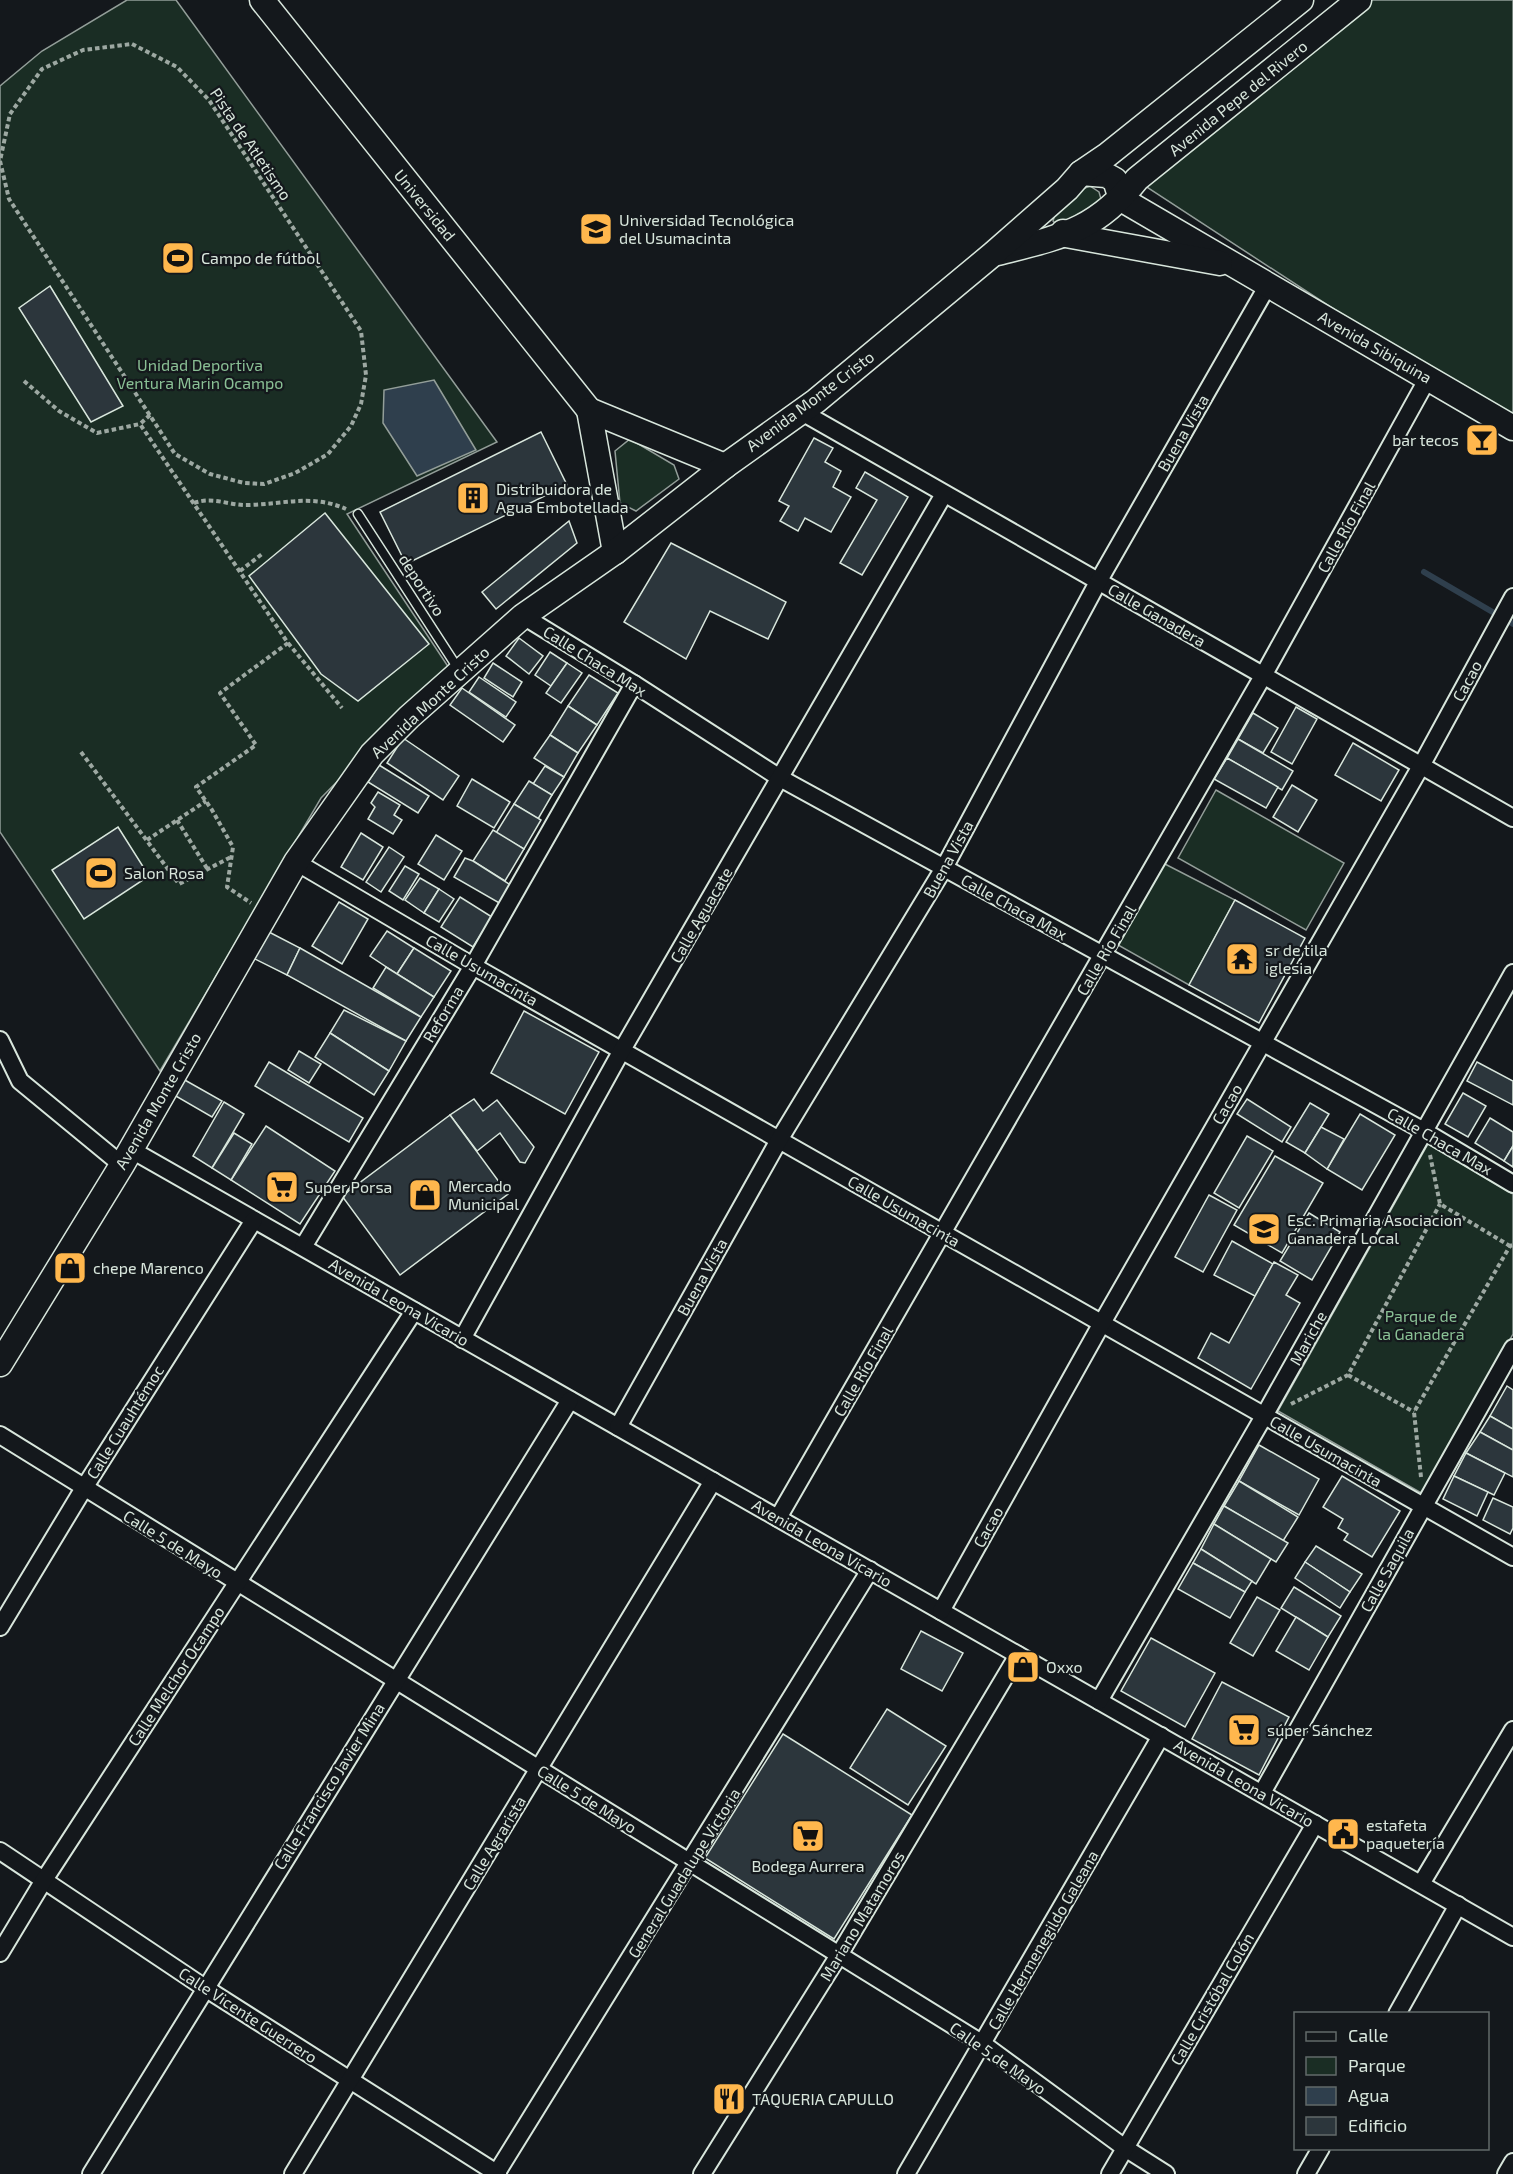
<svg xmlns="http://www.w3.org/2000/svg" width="1513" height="2174" font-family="'Exo 2',sans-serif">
  <rect width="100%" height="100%" fill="#14181c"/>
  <!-- green -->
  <g fill="#1a2d24" stroke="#939e99" stroke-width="1.5">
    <path d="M127 0H176L497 442 347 514 449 668 321 798 160 1071 0 832V86L42 51Z"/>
    <path d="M1370 0H1513V417L1349 319 1142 184Z"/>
    <path d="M1090 186 1099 192 1101 199 1086 217 1059 227 1053 221C1059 197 1068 195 1090 186Z"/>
    <path d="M630 439 674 465 679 479 636 511 620 503 615 451Z"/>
    <path d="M1216 790 1344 863 1306 930 1178 858Z"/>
    <path d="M1163 863 1235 900 1189 985 1118 945Z"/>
    <path d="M1428 1144 1513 1194V1334L1423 1494 1278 1411Z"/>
  </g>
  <!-- water -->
  <path fill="#2f3f4d" stroke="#939e99" stroke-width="1.5" d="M434 380 476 450 417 476 383 423 384 390Z"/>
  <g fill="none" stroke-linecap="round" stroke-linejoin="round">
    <!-- stream -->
    <path stroke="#2f3f4d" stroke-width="6" d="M1424 572 1513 624"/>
  </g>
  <!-- building -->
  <g fill="#2c363c" stroke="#d8e6dc" stroke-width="1.5">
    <path d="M50 286 123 406 91 422 19 308Z"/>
    <path d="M541 432 567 485 406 564 380 512Z"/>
    <path d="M814 438 833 448 825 462 841 471 833 487 851 497 831 532 805 518 798 531 780 521 789 506 779 501Z"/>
    <path d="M865 472 908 497 862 575 840 563 877 500 856 488Z"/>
    <path d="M325 513 429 644 358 701 321 674 249 576Z"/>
    <path d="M569 521 577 543 496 609 482 592Z"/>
    <path d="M671 543 786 602 768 639 710 611 686 659 624 622Z"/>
    <path d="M519 638 543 656 529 674 506 656Z"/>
    <path d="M550 652 567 663 551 686 535 675Z"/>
    <path d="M493 663 522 682 513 697 484 678Z"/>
    <path d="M567 663 582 673 561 703 546 693Z"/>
    <path d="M589 675 618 693 597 725 568 706Z"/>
    <path d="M479 677 516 702 506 717 469 692Z"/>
    <path d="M462 688 515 725 503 742 450 705Z"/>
    <path d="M568 706 597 725 578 753 550 735Z"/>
    <path d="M1296 707 1317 719 1292 764 1271 752Z"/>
    <path d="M1253 713 1278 728 1263 753 1238 739Z"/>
    <path d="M550 735 578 753 564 777 534 758Z"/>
    <path d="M403 738 459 776 443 800 387 763Z"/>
    <path d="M1238 739 1293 771 1282 790 1227 758Z"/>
    <path d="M1353 743 1399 770 1381 801 1335 775Z"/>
    <path d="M1227 758 1278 787 1266 808 1214 779Z"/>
    <path d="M379 765 429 796 418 813 368 782Z"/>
    <path d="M545 766 564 777 552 795 533 784Z"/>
    <path d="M472 779 510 802 494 828 457 806Z"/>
    <path d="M529 781 552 795 538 819 514 804Z"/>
    <path d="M1292 785 1317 800 1298 832 1273 817Z"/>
    <path d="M378 792 400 805 394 815 402 820 393 834 368 819 375 807 371 803Z"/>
    <path d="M514 804 541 820 524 849 496 833Z"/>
    <path d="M118 827 149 876 84 919 52 870Z"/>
    <path d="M493 830 524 849 505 881 473 861Z"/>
    <path d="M361 833 383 847 363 880 341 867Z"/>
    <path d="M436 835 462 851 444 880 418 864Z"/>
    <path d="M389 847 404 857 381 892 366 882Z"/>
    <path d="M465 858 473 861 512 886 501 904 454 877Z"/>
    <path d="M405 866 419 874 403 900 389 891Z"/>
    <path d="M420 878 439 889 424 913 405 900Z"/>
    <path d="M439 889 454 899 439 922 424 913Z"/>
    <path d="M460 897 492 917 473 947 441 927Z"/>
    <path d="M1235 900 1305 938 1259 1023 1189 985Z"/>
    <path d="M339 902 368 919 342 964 312 946Z"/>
    <path d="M267 931 300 948 287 975 253 958Z"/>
    <path d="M387 931 414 948 397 974 370 956Z"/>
    <path d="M300 948 421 1017 406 1041 287 975Z"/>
    <path d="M414 948 451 971 434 997 397 974Z"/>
    <path d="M386 967 434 997 421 1017 373 988Z"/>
    <path d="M344 1010 406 1041 389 1071 330 1033Z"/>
    <path d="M524 1011 599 1052 565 1114 491 1073Z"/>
    <path d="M330 1033 389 1071 374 1095 315 1057Z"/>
    <path d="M299 1051 321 1064 309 1083 288 1070Z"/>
    <path d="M269 1062 363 1118 349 1142 255 1086Z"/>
    <path d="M1477 1062 1513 1081V1105L1467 1081Z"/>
    <path d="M183 1079 222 1101 212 1117 174 1095Z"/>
    <path d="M1463 1093 1486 1106 1468 1137 1445 1124Z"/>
    <path d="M474 1099 483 1111 497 1100 534 1147 525 1163 520 1162 500 1133 477 1151 450 1115Z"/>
    <path d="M1247 1099 1291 1127 1282 1142 1237 1114Z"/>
    <path d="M224 1102 244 1114 212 1168 193 1156Z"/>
    <path d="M1310 1103 1329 1114 1305 1153 1286 1142Z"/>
    <path d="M1360 1114 1395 1135 1362 1190 1327 1169Z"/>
    <path d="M450 1115 508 1194 400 1275 342 1196Z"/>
    <path d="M1490 1118 1513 1132V1146L1504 1161 1475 1143Z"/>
    <path d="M266 1126 335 1171 300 1224 231 1180Z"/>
    <path d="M1321 1127 1344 1139 1327 1169 1305 1153Z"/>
    <path d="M234 1133 252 1144 231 1180 212 1168Z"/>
    <path d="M1247 1136 1273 1151 1239 1208 1214 1193Z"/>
    <path d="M1513 1146V1167L1504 1161Z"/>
    <path d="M1275 1156 1323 1183 1282 1253 1234 1225Z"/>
    <path d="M1209 1195 1237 1210 1203 1272 1175 1257Z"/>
    <path d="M1309 1213 1340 1232 1312 1280 1280 1261Z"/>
    <path d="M1232 1241 1273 1264 1255 1296 1214 1275Z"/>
    <path d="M1274 1262 1298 1275 1286 1295 1300 1303 1251 1389 1198 1358 1211 1333 1229 1343Z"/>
    <path d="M1507 1386 1513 1390V1429L1490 1416Z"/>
    <path d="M1490 1416 1513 1429V1450L1480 1432Z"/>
    <path d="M1480 1432 1513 1450V1477L1466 1453Z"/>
    <path d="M1259 1445 1319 1479 1299 1515 1239 1481Z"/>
    <path d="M1466 1453 1505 1473 1494 1495 1454 1476Z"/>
    <path d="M1342 1476 1400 1511 1372 1557 1344 1540 1348 1534 1338 1528 1343 1519 1323 1507Z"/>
    <path d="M1454 1476 1488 1492 1477 1516 1443 1499Z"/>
    <path d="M1239 1481 1298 1517 1283 1541 1224 1506Z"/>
    <path d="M1493 1498 1513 1507V1528L1510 1534 1483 1520Z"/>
    <path d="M1224 1506 1288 1543 1276 1562 1214 1524Z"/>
    <path d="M1214 1524 1271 1559 1256 1584 1201 1549Z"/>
    <path d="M1316 1546 1362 1574 1350 1592 1305 1562Z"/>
    <path d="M1201 1549 1252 1581 1245 1592 1193 1563Z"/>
    <path d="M1305 1562 1350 1592 1340 1608 1295 1578Z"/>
    <path d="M1193 1563 1245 1592 1230 1618 1178 1589Z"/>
    <path d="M1294 1587 1341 1616 1328 1637 1281 1608Z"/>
    <path d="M1257 1597 1280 1610 1253 1656 1230 1643Z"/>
    <path d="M1296 1617 1328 1637 1309 1670 1276 1651Z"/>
    <path d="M921 1631 963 1653 942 1691 901 1669Z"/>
    <path d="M1151 1638 1215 1673 1185 1727 1121 1691Z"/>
    <path d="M1222 1682 1289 1717 1259 1775 1192 1739Z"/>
    <path d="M887 1709 946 1746 908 1805 850 1768Z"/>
    <path d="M783 1734 912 1815 834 1939 705 1858Z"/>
  </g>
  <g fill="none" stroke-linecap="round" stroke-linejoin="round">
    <!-- lane casing -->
    <g stroke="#d8e6dc" stroke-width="11">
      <path id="lane" d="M358 514 459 670"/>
    </g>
    <!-- street casing -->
    <g stroke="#d8e6dc" stroke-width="20">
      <g id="street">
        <path d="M802 412 1513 818"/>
        <path d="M523 616 634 684 780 778 1424 1131 1513 1184"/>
        <path d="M296 862 473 966 1513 1557"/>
        <path d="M0 1040 20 1081 122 1165"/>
        <path d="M130 1149 1513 1937"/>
        <path d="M303 1247 473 966 634 684"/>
        <path d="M462 1339 622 1050 944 494"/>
        <path d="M618 1427 779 1140 944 868 1098 582 1268 285"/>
        <path d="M0 1435 983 2044 1125 2148 1166 2174"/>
        <path d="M778 1518 1263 676 1428 378"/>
        <path d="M941 1611 1102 1323 1421 766 1513 597"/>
        <path d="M0 1627 84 1488 254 1220"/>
        <path d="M1099 1701 1264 1416 1513 973"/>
        <path d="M1262 1793 1513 1348"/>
        <path d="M0 1851 205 1988 498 2174"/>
        <path d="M1421 1884 1513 1730"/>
        <path d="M0 1953 44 1880 414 1311"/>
        <path d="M1397 2014 1458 1905"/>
        <path d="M91 2174 570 1400"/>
        <path d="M293 2174 713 1481"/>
        <path d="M496 2174 870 1570"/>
        <path d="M702 2174 839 1955 1018 1655"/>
        <path d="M906 2174 1161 1736"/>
        <path d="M1110 2174 1315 1824"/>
        <path d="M1306 2174 1321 2148"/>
        <path d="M1506 2174 1513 2162"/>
      </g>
    </g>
    <!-- secondary casing -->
    <g stroke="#d8e6dc" stroke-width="27">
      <g id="secondary">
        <path d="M262 0 589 410"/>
        <path d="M1081 173 1106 175 1115 180 1121 199"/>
        <path d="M1121 199 1513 428"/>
        <path d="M1063 232 1066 235 1220 263"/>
        <path d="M998 253C1059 237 1095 232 1137 179L1359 0"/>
        <path d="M615 552 589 410 725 466"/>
        <path d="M0 1364 122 1165 296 862 372 754 409 717 523 616 615 552 725 466 816 401 993 254 1067 189 1081 173 1106 156 1301 0"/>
      </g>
    </g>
    <!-- path -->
    <g stroke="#9da8a2" stroke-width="4" stroke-dasharray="4.5 3" stroke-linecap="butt">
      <path d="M132 44 177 67 209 100 361 331 366 375 361 404 351 426 328 454 295 473 264 484 244 483 210 474 175 454 9 199 0 161 10 114 42 69 83 50Z"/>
      <path d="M24 381 59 411 97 433 140 424"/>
      <path d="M150 415 140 424 288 643 220 693 256 745 196 787 212 810 233 847 227 887 251 903"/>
      <path d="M194 503C214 496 229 506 249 505 284 504 312 494 346 509"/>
      <path d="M240 571 262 554"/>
      <path d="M288 643 342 708"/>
      <path d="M81 752 179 884 231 857"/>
      <path d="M177 820 208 870"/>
      <path d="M147 840 206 801"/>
      <path d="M1430 1155 1440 1204 1510 1246"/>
      <path d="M1348 1375 1414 1412"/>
      <path d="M1291 1404 1348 1375 1440 1204"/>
      <path d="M1421 1477 1414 1412 1510 1246 1513 1245"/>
    </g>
    <!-- lane -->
    <use href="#lane" stroke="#14181c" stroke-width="8"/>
    <!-- street -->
    <use href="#street" stroke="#14181c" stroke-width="16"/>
    <!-- secondary -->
    <use href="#secondary" stroke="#14181c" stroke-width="24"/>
  </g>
  <!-- icons -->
  <defs>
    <g id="university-square" transform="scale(1.725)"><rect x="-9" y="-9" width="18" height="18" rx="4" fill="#ffb74d" stroke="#14181c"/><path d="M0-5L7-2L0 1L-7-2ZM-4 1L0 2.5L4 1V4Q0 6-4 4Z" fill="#111"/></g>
    <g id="stadium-square" transform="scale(1.725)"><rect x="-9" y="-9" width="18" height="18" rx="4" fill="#ffb74d" stroke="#14181c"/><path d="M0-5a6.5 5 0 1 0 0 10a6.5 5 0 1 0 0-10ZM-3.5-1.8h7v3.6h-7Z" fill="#111"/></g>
    <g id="bar-square" transform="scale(1.725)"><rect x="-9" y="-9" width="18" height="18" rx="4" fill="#ffb74d" stroke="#14181c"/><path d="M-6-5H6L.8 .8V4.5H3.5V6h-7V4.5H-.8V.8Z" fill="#111"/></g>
    <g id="building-square" transform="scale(1.725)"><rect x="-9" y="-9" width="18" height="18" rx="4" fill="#ffb74d" stroke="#14181c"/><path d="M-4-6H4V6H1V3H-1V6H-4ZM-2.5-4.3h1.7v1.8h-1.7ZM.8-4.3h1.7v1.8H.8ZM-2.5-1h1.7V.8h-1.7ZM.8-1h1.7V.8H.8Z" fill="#111"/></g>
    <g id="temple-square" transform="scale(1.725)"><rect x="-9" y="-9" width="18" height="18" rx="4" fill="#ffb74d" stroke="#14181c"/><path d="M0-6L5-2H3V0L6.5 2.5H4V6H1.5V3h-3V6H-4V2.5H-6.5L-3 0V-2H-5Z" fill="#111"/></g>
    <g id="supermarket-square" transform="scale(1.725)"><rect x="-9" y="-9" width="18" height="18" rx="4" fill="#ffb74d" stroke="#14181c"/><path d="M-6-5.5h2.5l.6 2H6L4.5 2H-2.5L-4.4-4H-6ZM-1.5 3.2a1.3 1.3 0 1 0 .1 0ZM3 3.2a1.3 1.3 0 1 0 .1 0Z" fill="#111"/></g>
    <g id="shop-square" transform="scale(1.725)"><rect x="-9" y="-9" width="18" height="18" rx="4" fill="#ffb74d" stroke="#14181c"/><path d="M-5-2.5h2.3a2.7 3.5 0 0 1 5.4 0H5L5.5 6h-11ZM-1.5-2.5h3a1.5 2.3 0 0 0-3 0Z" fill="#111"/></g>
    <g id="school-square" transform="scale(1.725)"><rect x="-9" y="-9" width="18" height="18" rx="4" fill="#ffb74d" stroke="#14181c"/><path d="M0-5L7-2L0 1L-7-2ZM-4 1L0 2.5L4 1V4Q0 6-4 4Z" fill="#111"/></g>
    <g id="civic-square" transform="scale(1.725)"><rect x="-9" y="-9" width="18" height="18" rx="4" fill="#ffb74d" stroke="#14181c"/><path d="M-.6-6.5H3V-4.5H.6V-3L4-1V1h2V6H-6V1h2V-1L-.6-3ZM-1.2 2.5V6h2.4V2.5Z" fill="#111"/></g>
    <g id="restaurant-square" transform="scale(1.725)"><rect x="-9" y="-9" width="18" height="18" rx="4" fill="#ffb74d" stroke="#14181c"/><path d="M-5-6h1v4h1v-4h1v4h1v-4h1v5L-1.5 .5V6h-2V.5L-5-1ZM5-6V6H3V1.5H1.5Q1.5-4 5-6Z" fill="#111"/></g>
  </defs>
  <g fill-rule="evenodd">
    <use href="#university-square" x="596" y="229"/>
    <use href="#stadium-square" x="178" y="258"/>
    <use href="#bar-square" x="1482" y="440"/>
    <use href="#building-square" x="473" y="498"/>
    <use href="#stadium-square" x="101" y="873"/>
    <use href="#temple-square" x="1242" y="959"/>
    <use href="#supermarket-square" x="282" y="1187"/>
    <use href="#shop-square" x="425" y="1195"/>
    <use href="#school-square" x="1264" y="1229"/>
    <use href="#shop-square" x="70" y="1268"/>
    <use href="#shop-square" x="1023" y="1667"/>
    <use href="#supermarket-square" x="1244" y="1730"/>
    <use href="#civic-square" x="1343" y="1834"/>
    <use href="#supermarket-square" x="808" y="1836"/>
    <use href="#restaurant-square" x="729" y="2099"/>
  </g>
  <g text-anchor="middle" stroke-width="4.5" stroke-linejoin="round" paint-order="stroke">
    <!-- street labels -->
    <g font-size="16" fill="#d8e6dc" stroke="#14181c">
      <text transform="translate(1238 98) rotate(-39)" y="6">Avenida Pepe del Rivero</text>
      <text transform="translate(251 144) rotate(56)" y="6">Pista de Atletismo</text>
      <text transform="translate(425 205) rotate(51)" y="6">Universidad</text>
      <text transform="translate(1375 347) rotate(30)" y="6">Avenida Sibiquina</text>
      <text transform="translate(810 401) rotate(-37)" y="6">Avenida Monte Cristo</text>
      <text transform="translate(1183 433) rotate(-60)" y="6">Buena Vista</text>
      <text transform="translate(1346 527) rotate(-61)" y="6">Calle Río Final</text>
      <text transform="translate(422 585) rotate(57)" y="6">deportivo</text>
      <text transform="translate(1157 615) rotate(30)" y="6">Calle Ganadera</text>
      <text transform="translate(595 661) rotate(32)" y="6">Calle Chaca Max</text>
      <text transform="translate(1467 681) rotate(-62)" y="6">Cacao</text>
      <text transform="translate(430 702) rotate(-43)" y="6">Avenida Monte Cristo</text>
      <text transform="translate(948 859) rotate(-61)" y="6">Buena Vista</text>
      <text transform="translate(1014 907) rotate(29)" y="6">Calle Chaca Max</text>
      <text transform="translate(701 915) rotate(-60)" y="6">Calle Aguacate</text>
      <text transform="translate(1106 950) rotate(-60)" y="6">Calle Río Final</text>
      <text transform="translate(482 970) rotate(30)" y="6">Calle Usumacinta</text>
      <text transform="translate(443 1014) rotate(-59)" y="6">Reforma</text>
      <text transform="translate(158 1101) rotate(-60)" y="6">Avenida Monte Cristo</text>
      <text transform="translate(1227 1104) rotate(-60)" y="6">Cacao</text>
      <text transform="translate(1440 1141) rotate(30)" y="6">Calle Chaca Max</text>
      <text transform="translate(904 1211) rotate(30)" y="6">Calle Usumacinta</text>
      <text transform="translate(702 1277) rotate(-61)" y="6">Buena Vista</text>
      <text transform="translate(399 1302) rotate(30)" y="6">Avenida Leona Vicario</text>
      <text transform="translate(1308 1338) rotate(-61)" y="6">Mariche</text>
      <text transform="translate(863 1371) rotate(-60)" y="6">Calle Río Final</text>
      <text transform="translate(125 1422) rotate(-58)" y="6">Calle Cuauhtémoc</text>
      <text transform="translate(1326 1451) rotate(30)" y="6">Calle Usumacinta</text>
      <text transform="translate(988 1527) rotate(-61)" y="6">Cacao</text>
      <text transform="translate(822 1543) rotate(30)" y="6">Avenida Leona Vicario</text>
      <text transform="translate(173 1544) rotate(32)" y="6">Calle 5 de Mayo</text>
      <text transform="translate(1387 1570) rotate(-61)" y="6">Calle Saquila</text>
      <text transform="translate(176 1676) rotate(-57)" y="6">Calle Melchor Ocampo</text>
      <text transform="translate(1244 1783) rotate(30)" y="6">Avenida Leona Vicario</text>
      <text transform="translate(329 1786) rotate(-58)" y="6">Calle Francisco Javier Mina</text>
      <text transform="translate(587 1799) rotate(32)" y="6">Calle 5 de Mayo</text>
      <text transform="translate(494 1843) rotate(-59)" y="6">Calle Agrarista</text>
      <text transform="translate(684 1873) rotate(-58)" y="6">General Guadalupe Victoria</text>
      <text transform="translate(862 1916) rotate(-59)" y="6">Mariano Matamoros</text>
      <text transform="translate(1043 1940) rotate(-60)" y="6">Calle Hermenegildo Galeana</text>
      <text transform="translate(1212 1999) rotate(-60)" y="6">Calle Cristóbal Colón</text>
      <text transform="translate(248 2015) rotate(33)" y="6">Calle Vicente Guerrero</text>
      <text transform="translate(998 2058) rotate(35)" y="6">Calle 5 de Mayo</text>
    </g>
    <!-- poi labels -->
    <g font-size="16" fill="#d8e6dc" stroke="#14181c" text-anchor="start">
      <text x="619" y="226">Universidad Tecnológica<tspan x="619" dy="18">del Usumacinta</tspan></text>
      <text x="201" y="264">Campo de fútbol</text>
      <text x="1459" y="446" text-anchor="end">bar tecos</text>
      <text x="496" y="495">Distribuidora de<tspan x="496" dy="18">Agua Embotellada</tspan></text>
      <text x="124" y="879">Salon Rosa</text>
      <text x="1265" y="956">sr de tila<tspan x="1265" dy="18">iglesia</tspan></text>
      <text x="448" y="1192">Mercado<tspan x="448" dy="18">Municipal</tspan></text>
      <text x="305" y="1193">Super Porsa</text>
      <text x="1287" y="1226">Esc. Primaria Asociacion<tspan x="1287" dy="18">Ganadera Local</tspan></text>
      <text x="93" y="1274">chepe Marenco</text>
      <text x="1046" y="1673">Oxxo</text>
      <text x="1267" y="1736">súper Sánchez</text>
      <text x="1366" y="1831">estafeta<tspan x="1366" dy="18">paquetería</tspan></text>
      <text x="808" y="1872" text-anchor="middle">Bodega Aurrera</text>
      <text x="752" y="2105">TAQUERIA CAPULLO</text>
    </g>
    <!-- park labels -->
    <g font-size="16" fill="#8ac095" stroke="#14181c">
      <text x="200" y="371">Unidad Deportiva<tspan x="200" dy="18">Ventura Marin Ocampo</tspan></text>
      <text x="1421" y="1322">Parque de<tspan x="1421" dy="18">la Ganadera</tspan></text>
    </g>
  </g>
  <!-- legend -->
  <rect x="1294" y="2012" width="195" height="138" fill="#14181c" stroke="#626a69" stroke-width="1.5"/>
  <rect x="1306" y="2032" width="30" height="9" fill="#14181c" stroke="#626a69" stroke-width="1.5"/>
  <text x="1348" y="2042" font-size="18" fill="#d8e6dc">Calle</text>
  <rect x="1306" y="2057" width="30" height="18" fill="#1a2d24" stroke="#626a69" stroke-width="1.5"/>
  <text x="1348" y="2072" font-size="18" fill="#d8e6dc">Parque</text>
  <rect x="1306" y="2087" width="30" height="18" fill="#2f3f4d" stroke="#626a69" stroke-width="1.5"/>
  <text x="1348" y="2102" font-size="18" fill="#d8e6dc">Agua</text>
  <rect x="1306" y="2117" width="30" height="18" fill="#2c363c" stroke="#626a69" stroke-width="1.5"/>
  <text x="1348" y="2132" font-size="18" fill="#d8e6dc">Edificio</text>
</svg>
